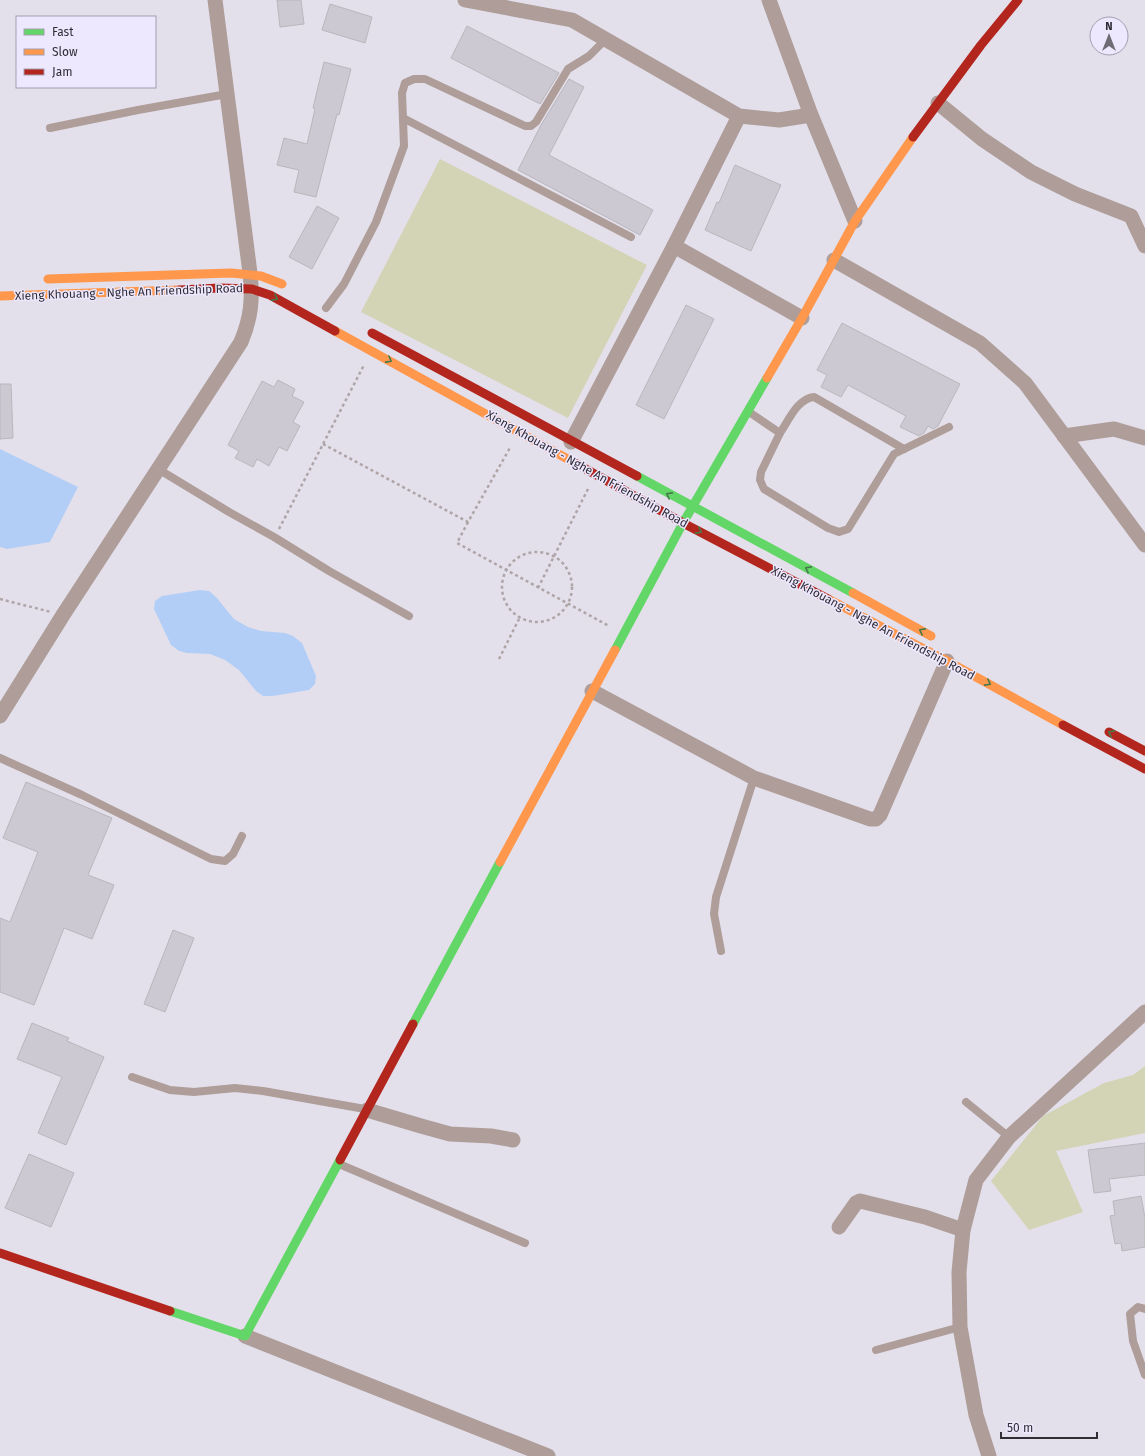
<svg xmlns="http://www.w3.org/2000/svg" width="1145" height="1456" font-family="'Fira Sans',sans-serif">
  <rect width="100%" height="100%" fill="#e3e0eb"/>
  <!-- green -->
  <g fill="#d3d4b6">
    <path d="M440 159 647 265 568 418 361 312Z"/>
    <path d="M1145 1066V1133L1056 1151 1083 1212 1029 1230 991 1181 1043 1116 1104 1083 1133 1075Z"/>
  </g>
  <!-- water -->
  <g fill="#b3cef6">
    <path d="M0 449 78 487 50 542 7 549 0 547Z"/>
    <path d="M200 590 209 591 216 597 234 619 248 627 261 631 285 633 293 636 302 643 316 676 315 684 309 690 273 696H263L256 691 239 670 225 660 210 654 187 653 179 651 171 645 154 609 155 601 162 596Z"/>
  </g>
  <!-- building -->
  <g fill="#cdc9d2" stroke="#bab6be">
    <path d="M277 0H301L304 24 280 27Z"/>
    <path d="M330 4 372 17 365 43 322 30Z"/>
    <path d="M467 26 559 73 540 104 451 58Z"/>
    <path d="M324 62 351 69 339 115 337 114 316 197 294 192 299 170 277 165 284 138 307 144 315 109 313 108Z"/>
    <path d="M569 79 584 87 549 155 653 210 640 235 518 170 541 125Z"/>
    <path d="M735 165 781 185 751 251 705 230 717 202 719 203Z"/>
    <path d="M317 206 339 218 312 269 289 257Z"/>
    <path d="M686 305 714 319 664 419 636 405Z"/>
    <path d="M842 323 960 384 938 426 933 429 928 426 924 433 919 436 900 427 906 416 848 385 841 397 821 387 827 375 817 370Z"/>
    <path d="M278 380 295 389 292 396 304 402 293 422 300 426 287 451 279 447 269 466 257 459 253 467 235 458 239 451 228 445 262 381 274 387Z"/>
    <path d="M0 384H11L13 438 0 439Z"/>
    <path d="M26 782 112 818 88 875 114 885 92 939 64 928 34 1005 0 992V918L10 922 38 852 3 838Z"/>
    <path d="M173 930 194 938 165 1012 144 1004Z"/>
    <path d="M32 1023 69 1038 67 1041 104 1057 66 1145 38 1133 62 1077 17 1059Z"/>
    <path d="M1145 1143V1175L1109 1179 1111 1191 1094 1193 1088 1150Z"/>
    <path d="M29 1154 74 1173 51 1227 5 1208Z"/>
    <path d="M1141 1196 1145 1218V1247L1122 1251 1121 1243 1115 1244 1110 1216 1115 1215 1113 1201Z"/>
  </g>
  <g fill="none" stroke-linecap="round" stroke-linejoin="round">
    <!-- path -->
    <g stroke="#afa5a8" stroke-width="2.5" stroke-dasharray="3 3" stroke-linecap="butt">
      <path d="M323 444 468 522 511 446"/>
      <path d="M468 522 457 543 609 626"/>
      <path d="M279 529 364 365"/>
      <circle cx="537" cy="587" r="35"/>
      <path d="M538 588 588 489"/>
      <path d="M0 599 51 612"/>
      <path d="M499 659 519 619"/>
    </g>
    <!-- lane -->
    <g stroke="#ae9d99" stroke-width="8">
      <path d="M403 118 631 237"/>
      <path d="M50 128 138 110 227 94"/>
      <path d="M326 308 344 284 376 222 404 146 402 93 405 83 414 79H425L525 126H531L536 122 568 69 589 56 606 39"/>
      <path d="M749 412 780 433 761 472 760 480 764 489 828 528 839 532 848 529 894 454 949 427"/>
      <path d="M780 433C789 420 797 399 814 397L904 449"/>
      <path d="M158 469 229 512 274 537 329 571 409 616"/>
      <path d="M0 758 82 795 211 859 225 861 233 854 242 836"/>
      <path d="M721 951 714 914 716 897 754 778"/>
      <path d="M132 1077 170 1090 194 1092 235 1088 263 1091 365 1109"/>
      <path d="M966 1102 1009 1137"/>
      <path d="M339 1164 525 1243"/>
      <path d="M1145 1309 1138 1307 1130 1314 1133 1341 1145 1375"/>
      <path d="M876 1350 960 1327"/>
    </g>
    <!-- street -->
    <g stroke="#ae9d99" stroke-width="15">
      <path d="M465 0 572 20 739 116 779 120 811 115"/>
      <path d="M769 0 811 115 855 221"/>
      <path d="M938 103 982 139 1031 172 1075 194 1131 216 1145 246"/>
      <path d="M674 246 802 318"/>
      <path d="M834 260 980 343 1025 383 1145 545"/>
      <path d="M1064 436 1114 429 1145 438"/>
      <path d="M571 442 674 246 739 116"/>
      <path d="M592 691 754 778 870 819H876L880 815 947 661"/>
      <path d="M0 716 63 615 241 342C251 318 253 299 250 273L215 0"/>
      <path d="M367 1110 421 1126 450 1134 491 1136 513 1140"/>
      <path d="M839 1227 856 1203 860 1201 925 1217 963 1230"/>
      <path d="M245 1336 548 1456"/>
      <path d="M989 1456 976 1415 960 1327 959 1272 963 1230 976 1180 1009 1137 1145 1012"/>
    </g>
    <!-- fast -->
    <g stroke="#63d668" stroke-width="9">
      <path d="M637 476 853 593"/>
      <path d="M615 650 683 523 767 378"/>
      <path d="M413 1024 500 862"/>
      <path d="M170 1311 245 1336 340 1160"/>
    </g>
    <!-- slow -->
    <g stroke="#ff974d" stroke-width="9">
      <path d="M48 279 231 273 261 276 282 284"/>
      <path d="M0 296 179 290"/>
      <path d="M335 331 573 462"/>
      <path d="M767 378 802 318 855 221 913 137"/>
      <path d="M853 593 931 636"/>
      <path d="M828 599 947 661 1063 725"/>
      <path d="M500 862 615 650"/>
    </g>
    <!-- jam -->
    <g stroke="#b3261e" stroke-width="9">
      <path d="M913 137 981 45 1018 0"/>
      <path d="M179 290 220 288 252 289 270 295 335 331"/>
      <path d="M372 333 637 476"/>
      <path d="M573 462 683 523 828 599"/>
      <path d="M1063 725 1145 769"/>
      <path d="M1109 732 1145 751"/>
      <path d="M340 1160 413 1024"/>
      <path d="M0 1253 170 1311"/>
    </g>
  </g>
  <!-- one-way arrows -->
  <defs><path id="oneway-chevron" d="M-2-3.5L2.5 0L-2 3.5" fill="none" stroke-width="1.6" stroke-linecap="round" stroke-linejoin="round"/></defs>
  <g stroke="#47794c">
    <use href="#oneway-chevron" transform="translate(275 298) rotate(28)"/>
    <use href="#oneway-chevron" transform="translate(389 360) rotate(29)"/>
    <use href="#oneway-chevron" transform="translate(669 495) rotate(-152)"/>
    <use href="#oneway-chevron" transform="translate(699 531) rotate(28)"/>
    <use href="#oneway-chevron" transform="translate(808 569) rotate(-152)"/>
    <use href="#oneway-chevron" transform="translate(922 631) rotate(-152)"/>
    <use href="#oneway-chevron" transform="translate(988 683) rotate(28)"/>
    <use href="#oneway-chevron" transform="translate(1111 733) rotate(-152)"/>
  </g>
  <g text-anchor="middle" stroke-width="3" stroke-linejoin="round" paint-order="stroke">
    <!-- street labels -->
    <g font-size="12" fill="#302d35" stroke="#eee8fe">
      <text transform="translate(129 292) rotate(-2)" y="4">Xieng Khouang - Nghe An Friendship Road</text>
      <text transform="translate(587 469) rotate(29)" y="4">Xieng Khouang - Nghe An Friendship Road</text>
      <text transform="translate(873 623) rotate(28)" y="4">Xieng Khouang - Nghe An Friendship Road</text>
    </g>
  </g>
  <!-- legend -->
  <rect x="16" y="16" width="140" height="72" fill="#eee8fe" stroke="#a29dae"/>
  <rect x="24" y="29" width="20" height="6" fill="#63d668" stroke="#a29dae"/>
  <text x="52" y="36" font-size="12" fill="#302d35">Fast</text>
  <rect x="24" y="49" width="20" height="6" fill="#ff974d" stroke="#a29dae"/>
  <text x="52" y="56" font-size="12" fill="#302d35">Slow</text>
  <rect x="24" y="69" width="20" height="6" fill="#b3261e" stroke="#a29dae"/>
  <text x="52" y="76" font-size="12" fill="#302d35">Jam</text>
  <!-- north arrow -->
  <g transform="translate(1109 36)"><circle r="19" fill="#eee8fe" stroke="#a29dae"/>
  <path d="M0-3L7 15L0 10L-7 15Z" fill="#6f6c75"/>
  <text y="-6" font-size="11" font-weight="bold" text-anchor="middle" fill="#302d35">N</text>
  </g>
  <!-- scale -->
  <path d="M1001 1432v6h96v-6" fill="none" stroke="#302d35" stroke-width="2"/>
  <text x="1007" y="1432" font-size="12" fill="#302d35" stroke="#eee8fe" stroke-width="3" paint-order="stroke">50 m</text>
</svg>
